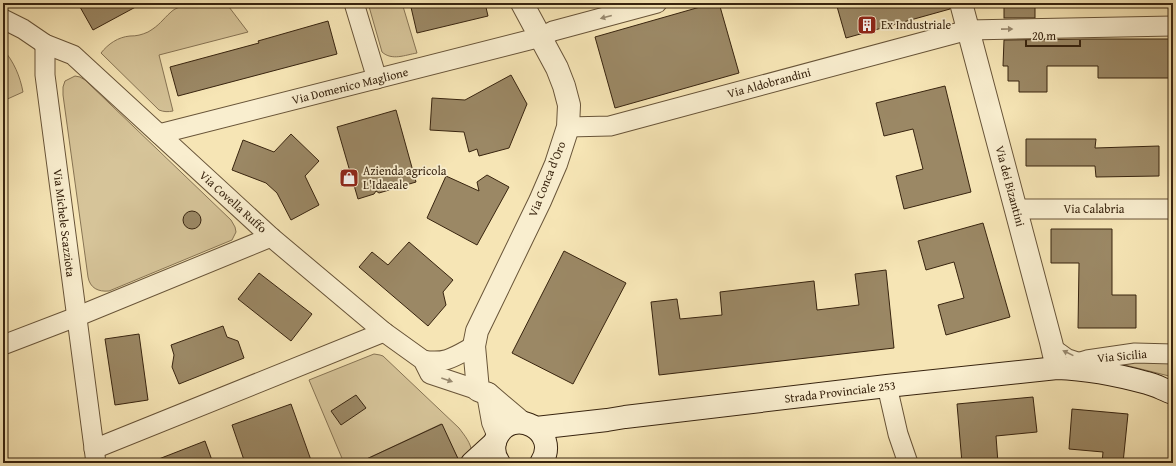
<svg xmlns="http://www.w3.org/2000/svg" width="1176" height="466" font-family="'Gentium Book Plus',serif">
  <rect width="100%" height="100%" fill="#f6e5b5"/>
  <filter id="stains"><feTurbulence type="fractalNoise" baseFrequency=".005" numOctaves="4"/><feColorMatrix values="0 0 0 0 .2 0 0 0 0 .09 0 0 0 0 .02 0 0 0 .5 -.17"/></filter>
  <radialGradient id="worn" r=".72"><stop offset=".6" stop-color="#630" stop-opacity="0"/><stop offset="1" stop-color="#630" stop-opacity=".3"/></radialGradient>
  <!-- green -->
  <g fill="#d6c499" stroke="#877454">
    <path d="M188 3H226L248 32 159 55 173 111C168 112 164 112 159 110L101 53C108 44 118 37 130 36 137 36 141 35 148 32 160 25 162 20 171 12 176 7 183 7 188 3Z"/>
    <path d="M368 3H402L417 53C405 55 392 61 382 52Z"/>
    <path d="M3 49C14 62 20 76 23 92L3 101Z"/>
    <path d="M75 76 80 77 85 80 231 220 235 227 236 232 232 240 109 291C98 292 90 288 88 277L63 95V87L65 81Z"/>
    <path d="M374 354 380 355 383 356 459 428C465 436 471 443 472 453L466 458 459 461 441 424 360 462V463H344L309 380Z"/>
    <path d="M1126 362 1173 363V377L1125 365Z"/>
  </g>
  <!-- building -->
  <g fill="#9b8865" stroke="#38240f">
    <path d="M89 3H143L93 30 80 7Z"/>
    <path d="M410 3H485L488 16 417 33Z"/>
    <path d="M714 3H719L739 73 615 108 595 37Z"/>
    <path d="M836 3H949L950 9 846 38Z"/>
    <rect x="1004" y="3" width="31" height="15"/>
    <path d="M328 21 337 54 178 96 170 67 259 43 258 41Z"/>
    <path d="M1086 39H1171L1170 78H1098V66H1047V92H1019V81H1008V66H1003L1004 40Z"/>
    <path d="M511 75 527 104 509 148 479 156 477 149 469 152 464 132 430 130 432 98 465 100Z"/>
    <path d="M945 86 971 192 904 209 896 176 923 169 913 129 884 136 876 103Z"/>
    <path d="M396 110 416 182 379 193 376 191 374 194 358 199 337 127Z"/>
    <path d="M291 134 319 161 305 176 319 205 291 220 277 193 266 183 232 170 243 140 274 152Z"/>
    <path d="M1026 139H1096L1095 148 1159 146V176L1096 177 1095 166H1026Z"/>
    <path d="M487 175 509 187 477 245 427 218 446 176 479 191 477 182Z"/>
    <circle cx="192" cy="220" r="9"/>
    <path d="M983 223 1010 317 946 335 938 305 964 298 954 262 926 270 918 241Z"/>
    <path d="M1051 229H1112V295H1136V328H1078L1079 263H1051Z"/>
    <path d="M409 242 453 280 443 292 446 305 428 326 359 267 372 252 388 265Z"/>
    <path d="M564 251 626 283 573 384 512 353Z"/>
    <path d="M886 270 894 348 659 375 651 302 677 299 680 319 722 315 720 292 814 281 817 310 859 305 855 274Z"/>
    <path d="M259 273 312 314 291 341 238 299Z"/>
    <path d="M223 326 227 337 238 341 244 358 179 384 172 367 174 355 171 345Z"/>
    <path d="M139 334 148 400 115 405 105 339Z"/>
    <path d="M356 395 366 408 341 425 331 411Z"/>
    <path d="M1033 397 1037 432 996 436 998 463H962L957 404Z"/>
    <path d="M291 404 312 463H245L232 425Z"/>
    <path d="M1072 409 1128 414 1123 463H1102L1103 452 1069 449Z"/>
    <path d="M442 424 460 463H358Z"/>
    <path d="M205 441 213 463H151V462Z"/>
  </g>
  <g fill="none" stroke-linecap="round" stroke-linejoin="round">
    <!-- service casing -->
    <g stroke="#685438" stroke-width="11">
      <path id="service" d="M1055 344 1069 354 1084 359"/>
    </g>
    <!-- minor casing -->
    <g stroke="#685438" stroke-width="21">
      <g id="minor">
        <path d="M354 3 377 79"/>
        <path d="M3 19 23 29 45 44 73 55 271 237 384 332 423 360 430 374 478 390"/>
        <path d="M45 44V75L96 463"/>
        <path d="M568 127 610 126 968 30 1173 26"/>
        <path d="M159 134 541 37 553 31 657 3"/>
        <path d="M1016 209H1173"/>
        <path d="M3 345 76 317 271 237"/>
        <path d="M423 360C446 364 454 357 474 346"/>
        <path d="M1075 369 1077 363 1087 360 1135 353 1173 354"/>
        <path d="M887 386 898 434 908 463"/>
        <path d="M94 449 384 332"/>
      </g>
    </g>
    <!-- tertiary casing -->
    <g stroke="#685438" stroke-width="24">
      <g id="tertiary">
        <path d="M961 3 1051 342 1057 368"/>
        <path d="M488 394 493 422 498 434"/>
        <path d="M521 422 488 394 478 390 474 346 477 331 540 201 556 164 568 127 569 105 564 86 557 68 522 3"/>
      </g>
    </g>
    <!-- secondary casing -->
    <g stroke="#38240f" stroke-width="24">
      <g id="secondary">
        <path d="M536 428 607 420 625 417 887 386 1057 368C1086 369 1118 375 1147 383 1156 385 1164 390 1173 393"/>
        <path d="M472 463 495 442"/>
        <path d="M499 463C494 456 493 447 496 439 511 404 562 431 541 463"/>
      </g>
    </g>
    <!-- service -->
    <use href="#service" stroke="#f9eecf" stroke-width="9"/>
    <!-- minor -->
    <use href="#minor" stroke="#f9eecf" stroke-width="19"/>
    <!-- tertiary -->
    <use href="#tertiary" stroke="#f9eecf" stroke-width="22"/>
    <!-- secondary -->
    <use href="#secondary" stroke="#f9eecf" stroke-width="22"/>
  </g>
  <!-- one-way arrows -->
  <defs><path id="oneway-solid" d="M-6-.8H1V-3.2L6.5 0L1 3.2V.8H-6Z"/></defs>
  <g fill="#98896f">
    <use href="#oneway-solid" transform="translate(606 17) rotate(165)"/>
    <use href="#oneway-solid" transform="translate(1007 29) rotate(-1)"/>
    <use href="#oneway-solid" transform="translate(1068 353) rotate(-154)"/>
    <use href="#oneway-solid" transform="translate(447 380) rotate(19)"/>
  </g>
  <!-- icons -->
  <defs>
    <g id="building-square" transform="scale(1)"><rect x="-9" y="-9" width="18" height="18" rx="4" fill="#8f2418" stroke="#f9eecf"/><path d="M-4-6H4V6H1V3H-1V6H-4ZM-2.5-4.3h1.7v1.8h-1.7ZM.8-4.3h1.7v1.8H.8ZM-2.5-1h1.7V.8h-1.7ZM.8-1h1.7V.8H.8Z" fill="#fff"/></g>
    <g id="shop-square" transform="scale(1)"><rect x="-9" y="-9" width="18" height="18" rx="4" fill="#8f2418" stroke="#f9eecf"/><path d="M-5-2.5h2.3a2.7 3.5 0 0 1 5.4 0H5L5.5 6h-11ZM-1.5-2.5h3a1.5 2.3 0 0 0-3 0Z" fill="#fff"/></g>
  </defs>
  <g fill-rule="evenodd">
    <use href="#building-square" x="867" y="25"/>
    <use href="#shop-square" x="349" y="178"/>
  </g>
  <g text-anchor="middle" stroke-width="3.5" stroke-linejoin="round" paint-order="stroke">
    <!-- poi labels -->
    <g font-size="12" fill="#38240f" stroke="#f9eecf" text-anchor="start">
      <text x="881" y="29">Ex Industriale</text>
      <text x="363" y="175">Azienda agricola<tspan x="363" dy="14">L'Idaeale</tspan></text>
    </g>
    <!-- street labels -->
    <g font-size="12" fill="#38240f" stroke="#f9eecf">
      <text transform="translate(769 83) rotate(-15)" y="4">Via Aldobrandini</text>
      <text transform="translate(350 86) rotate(-14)" y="4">Via Domenico Maglione</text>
      <text transform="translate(547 179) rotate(-68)" y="4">Via Conca d'Oro</text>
      <text transform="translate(1010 186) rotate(75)" y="4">Via dei Bizantini</text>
      <text transform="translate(233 202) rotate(42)" y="4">Via Covella Ruffo</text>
      <text x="1094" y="213">Via Calabria</text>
      <text transform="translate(64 223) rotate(83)" y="4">Via Michele Scazziota</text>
      <text transform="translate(1122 356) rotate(-5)" y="4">Via Sicilia</text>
      <text transform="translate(840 392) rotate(-7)" y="4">Strada Provinciale 253</text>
    </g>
  </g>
  <!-- margin -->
  <rect width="1176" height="466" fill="none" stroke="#f6e5b5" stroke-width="16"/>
  <rect x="4" y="4" width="1168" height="458" fill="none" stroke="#38240f" stroke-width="2"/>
  <rect x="8" y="8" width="1160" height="450" fill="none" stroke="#38240f"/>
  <!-- scale -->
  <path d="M1026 40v6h54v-6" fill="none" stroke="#38240f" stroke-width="2"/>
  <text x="1032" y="40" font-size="12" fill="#38240f" stroke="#f9eecf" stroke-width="3" paint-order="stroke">20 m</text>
  <rect width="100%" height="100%" filter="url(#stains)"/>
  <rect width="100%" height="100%" fill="url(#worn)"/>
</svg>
